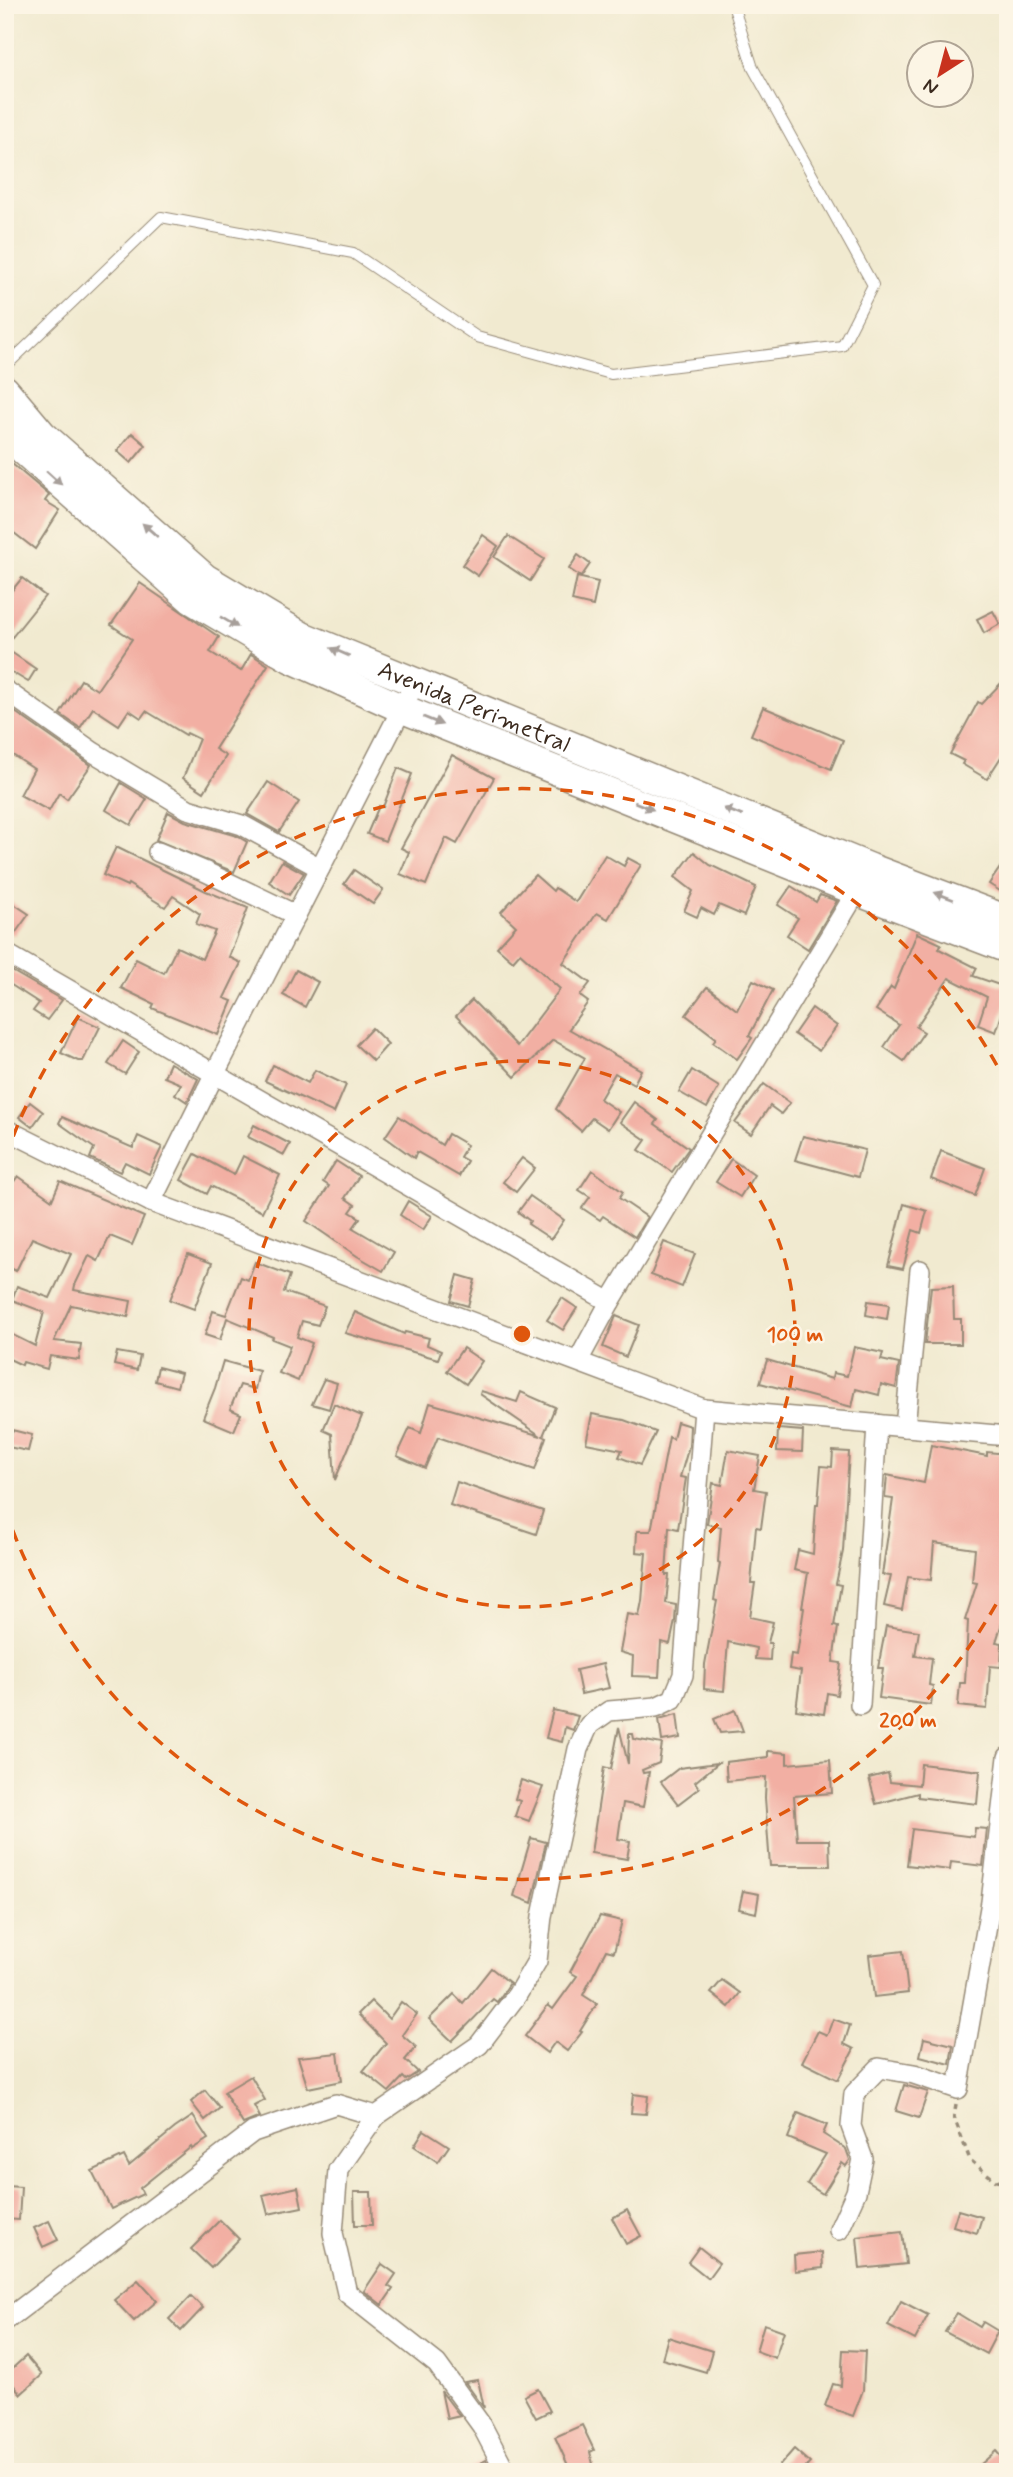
<svg xmlns="http://www.w3.org/2000/svg" width="1013" height="2477" font-family="Mynerve,sans-serif">
  <rect width="100%" height="100%" fill="#fcf5e5"/>
  <filter id="ink" filterUnits="userSpaceOnUse"><feTurbulence type="fractalNoise" baseFrequency=".0143" numOctaves="2"/><feDisplacementMap in="SourceGraphic" scale="14" xChannelSelector="R" yChannelSelector="G"/><feConvolveMatrix kernelMatrix="1 2 1 2 8 2 1 2 1" color-interpolation-filters="sRGB"/></filter>
  <filter id="wash" filterUnits="userSpaceOnUse"><feTurbulence type="fractalNoise" baseFrequency=".00686" numOctaves="4" result="noise"/><feDisplacementMap in="SourceGraphic" scale="28" xChannelSelector="R" yChannelSelector="G"/><feGaussianBlur stdDeviation="1.57" result="paint"/><feColorMatrix in="noise" values="0 0 0 0 0 0 0 0 0 0 0 0 0 0 0 0 0 1.4 0 .05"/><feComposite in="paint" operator="in"/></filter>
  <g filter="url(#wash)">
    <rect width="100%" height="100%" fill="#f1ead0"/>
    <g id="blocks">
      <!-- building -->
      <g fill="#f2afa3">
        <path d="M132 433 146 445 131 463 117 451Z"/>
        <path d="M5 458 49 495 45 501 60 510 35 549 5 526Z"/>
        <path d="M483 535 498 546 478 576 462 565Z"/>
        <path d="M508 536 544 559 530 581 494 557Z"/>
        <path d="M578 555 590 564 581 577 569 569Z"/>
        <path d="M577 577 598 582 593 606 572 601Z"/>
        <path d="M22 578 45 596 5 646V599Z"/>
        <path d="M140 583 219 637 210 652 241 671 251 654 268 665 215 749 226 756 204 792 183 778 199 739 187 733 186 735 146 711 141 718 129 710 119 725 93 708 80 728 60 714 81 680 97 690 132 639 111 625Z"/>
        <path d="M993 611 1000 624 984 633 977 619Z"/>
        <path d="M5 648 36 669 28 682 5 668Z"/>
        <path d="M1008 676V746L987 779 962 764 964 761 950 754 978 702 981 704Z"/>
        <path d="M5 705 91 765 67 799 59 793 49 811 20 795 34 769 5 750 12 738 5 734Z"/>
        <path d="M763 707 843 740 831 769 751 735Z"/>
        <path d="M452 755 494 778 457 844 446 838 426 885 400 874 409 852 401 848Z"/>
        <path d="M398 768 412 774 385 841 367 834 379 806 383 807Z"/>
        <path d="M268 782 299 802 279 832 247 814Z"/>
        <path d="M121 783 147 799 131 825 106 810Z"/>
        <path d="M168 812 185 821 237 836 247 842 234 872 156 840Z"/>
        <path d="M116 847 206 891 248 908 229 957 241 963 224 998 232 1001 218 1035 152 1008 154 1004 121 988 136 959 164 973 177 947 202 959 215 931 196 924 200 914 173 896 165 907 128 884 127 886 103 875Z"/>
        <path d="M694 852 710 865 756 887 744 916 719 905 714 915 701 908 697 917 684 911 693 891 675 877Z"/>
        <path d="M605 855 624 866 628 858 641 865 608 919 597 913 563 963 590 983 580 996 588 1002 569 1029 641 1070 634 1084 615 1073 600 1099 619 1112 608 1129 592 1118 581 1131 556 1109 585 1058 553 1040 515 1077 456 1016 472 1000 517 1046 560 989 520 953 513 961 497 947 516 926 501 912 535 875 553 891 555 888 576 902Z"/>
        <path d="M1008 856V896L989 884Z"/>
        <path d="M282 861 304 873 289 895 269 882Z"/>
        <path d="M354 870 383 890 373 904 344 884Z"/>
        <path d="M791 886 816 902 820 895 837 901 808 949 787 935 798 918 778 905Z"/>
        <path d="M5 898 29 914 14 935 5 929Z"/>
        <path d="M917 933 941 944 939 949 977 968 973 976 1008 988V997L996 1032 978 1025 987 997 949 978 916 1027 924 1032 904 1061 884 1047 899 1025 876 1010 891 987 894 989Z"/>
        <path d="M10 970 62 1000 47 1020 33 1011 39 1003 5 981Z"/>
        <path d="M296 970 318 982 305 1007 283 995Z"/>
        <path d="M753 980 773 990 749 1036 752 1038 737 1059 713 1042 716 1038 686 1015 707 987 737 1010Z"/>
        <path d="M812 1008 837 1026 819 1051 794 1034Z"/>
        <path d="M78 1017 100 1027 83 1061H78L61 1053Z"/>
        <path d="M372 1028 388 1044 373 1061 356 1045Z"/>
        <path d="M123 1041 139 1052 125 1074 108 1064Z"/>
        <path d="M170 1063 198 1079 187 1102 175 1094 181 1084 164 1077Z"/>
        <path d="M273 1065 308 1083 315 1070 346 1085 334 1113 265 1081Z"/>
        <path d="M692 1070 719 1087 707 1108 679 1092Z"/>
        <path d="M764 1084 790 1103 781 1114 770 1106 751 1134 735 1123Z"/>
        <path d="M30 1102 43 1112 32 1127 19 1117Z"/>
        <path d="M634 1102 658 1120 655 1124 689 1148 672 1172 639 1150 646 1140 620 1122Z"/>
        <path d="M399 1116 442 1145 448 1134 467 1145 460 1157 467 1161 459 1176 417 1152 414 1158 385 1137Z"/>
        <path d="M62 1117 133 1148 138 1136 162 1147 149 1174 125 1162 120 1172 90 1158 94 1148 59 1123Z"/>
        <path d="M254 1125 290 1144 284 1155 248 1137Z"/>
        <path d="M803 1136 865 1150 858 1177 795 1160Z"/>
        <path d="M941 1151 985 1168 975 1196 931 1179Z"/>
        <path d="M195 1154 234 1175 243 1156 280 1175 262 1212 211 1186 207 1194 181 1180Z"/>
        <path d="M522 1158 535 1168 516 1192 503 1182Z"/>
        <path d="M731 1159 754 1175 740 1197 716 1182Z"/>
        <path d="M336 1161 359 1176 345 1198 355 1205 350 1212 360 1218 353 1228 394 1252 383 1271 357 1256 306 1221 329 1186 323 1182Z"/>
        <path d="M592 1170 623 1192 619 1198 647 1217 635 1237 603 1216 600 1220 582 1208 590 1197 579 1190Z"/>
        <path d="M18 1176 52 1200 60 1181 144 1217 132 1245 110 1236 98 1261 89 1256 75 1285 74 1290 131 1301 128 1317 71 1305 54 1341 81 1344 79 1360 50 1356 47 1369 23 1362 22 1365 5 1357V1331L35 1346 44 1312 12 1300 17 1286 50 1298 71 1254 32 1238 16 1271 5 1265V1194Z"/>
        <path d="M530 1196 564 1220 551 1239 528 1224 530 1221 518 1212Z"/>
        <path d="M408 1201 432 1216 423 1230 400 1215Z"/>
        <path d="M904 1204 927 1211 921 1233 913 1230 903 1269 888 1266Z"/>
        <path d="M664 1242 695 1254 682 1287 651 1275Z"/>
        <path d="M188 1254 212 1263 194 1309 170 1300Z"/>
        <path d="M255 1262 290 1275 284 1292 325 1306 318 1325 302 1321 297 1337 312 1343 298 1381 279 1373 290 1346 272 1339 273 1337 227 1318 220 1340 205 1335 213 1311 226 1315 241 1277 248 1280Z"/>
        <path d="M458 1275 475 1280 468 1306 451 1301Z"/>
        <path d="M953 1286 954 1319H961V1344H925L931 1287Z"/>
        <path d="M562 1298 577 1308 563 1330 547 1320Z"/>
        <path d="M868 1301 889 1304 887 1319 866 1315Z"/>
        <path d="M355 1312 404 1334 405 1332 429 1338 427 1345 441 1351 438 1359 345 1333Z"/>
        <path d="M616 1316 639 1325 626 1357 603 1347Z"/>
        <path d="M854 1347 883 1353 881 1360 899 1364 896 1388 881 1384 879 1395 856 1389 852 1407 760 1383 767 1360 832 1379 833 1373 847 1376Z"/>
        <path d="M463 1348 482 1361 466 1384 447 1371Z"/>
        <path d="M117 1352 140 1356 137 1370 114 1365Z"/>
        <path d="M223 1361 259 1371 255 1389 240 1385 230 1409 241 1414 234 1431 203 1418 215 1388Z"/>
        <path d="M158 1367 181 1373 177 1387 155 1381Z"/>
        <path d="M324 1379 337 1383 329 1409 312 1404Z"/>
        <path d="M481 1391 517 1402 521 1392 555 1407 543 1436 546 1437 535 1470 438 1437 425 1468 397 1456 410 1428 421 1433 430 1403 541 1436 480 1394Z"/>
        <path d="M334 1404 362 1416 335 1480 332 1434 323 1430Z"/>
        <path d="M592 1414 624 1420 656 1432 640 1465 619 1457 622 1450 586 1443Z"/>
        <path d="M677 1422 690 1426 689 1446 680 1477 686 1478 678 1529 669 1527 666 1575H669L666 1603 676 1605 675 1621 670 1644 661 1642 659 1677 632 1676 633 1656 620 1652 627 1614 639 1616 642 1601 646 1553 636 1552 637 1531H651L669 1437 673 1439Z"/>
        <path d="M778 1429 803 1431 802 1452 777 1451Z"/>
        <path d="M12 1430 32 1435 28 1451 8 1447Z"/>
        <path d="M931 1445 987 1456V1452L1008 1454V1604L996 1642 1002 1643 1001 1667 990 1666 987 1709 958 1706 960 1683H965L968 1621 965 1620 977 1583 972 1582 975 1549 934 1543 931 1580 908 1577 902 1610 884 1606 891 1576 882 1575 893 1499 885 1498 887 1475 924 1483Z"/>
        <path d="M728 1450 760 1456 754 1489 766 1491 761 1528 756 1527 751 1583H755L750 1617 773 1622 768 1643H771L770 1660 755 1659 756 1648 728 1642 724 1691 704 1689 705 1664 717 1601 714 1600 720 1563 718 1562 721 1527 707 1524 713 1483 722 1485Z"/>
        <path d="M833 1451 849 1452 843 1551 836 1584 841 1585 834 1626 838 1627 833 1662 841 1663 837 1695 827 1693 824 1714 796 1710 801 1671 789 1669 791 1654 797 1655 804 1608 802 1607 808 1573 794 1570 798 1550 813 1554 816 1504H818L821 1466 832 1467Z"/>
        <path d="M457 1482 543 1511 536 1534 450 1505Z"/>
        <path d="M886 1626 919 1631 915 1656 932 1658 929 1685 933 1686 931 1705 879 1698 883 1668H878Z"/>
        <path d="M603 1664 609 1688 581 1694 576 1670Z"/>
        <path d="M553 1710 578 1716 573 1730 565 1727 562 1742 546 1738Z"/>
        <path d="M735 1710 743 1731 720 1733 714 1719Z"/>
        <path d="M677 1714 680 1738 662 1741 659 1719Z"/>
        <path d="M619 1727 628 1764 629 1734H633L634 1739 662 1744 659 1763 642 1770 643 1773 649 1772 643 1807 623 1803 618 1839 630 1841 627 1859 591 1853 604 1767 611 1769Z"/>
        <path d="M768 1751 787 1753V1764L830 1760 832 1793 794 1796 797 1840H829L830 1866H770L765 1798 766 1777 727 1781 726 1769V1762L768 1757Z"/>
        <path d="M718 1763 695 1782 699 1788 678 1804 661 1782 679 1768Z"/>
        <path d="M921 1764 980 1771 977 1804 918 1797V1793L876 1804 869 1778 888 1773 890 1782 919 1785Z"/>
        <path d="M521 1780 543 1787 529 1821 515 1816 520 1801 515 1799Z"/>
        <path d="M975 1828 987 1829 983 1866 951 1862 950 1870 907 1865 912 1829 974 1837Z"/>
        <path d="M531 1838 546 1842 532 1903 514 1896Z"/>
        <path d="M743 1891 759 1894 756 1913 739 1909Z"/>
        <path d="M600 1916 622 1921 614 1952 606 1950 583 1995 597 2004 580 2031 582 2032 567 2051 555 2042 547 2053 525 2036 548 2005 553 2009 577 1976 570 1972Z"/>
        <path d="M903 1951 908 1993 874 1997 869 1955Z"/>
        <path d="M491 1968 510 1983 497 2002 493 1999 452 2041 429 2019 454 1994 463 2003Z"/>
        <path d="M722 1980 740 1993 729 2007 711 1993Z"/>
        <path d="M371 2001 389 2019 401 2002 417 2014 402 2035 416 2047 405 2060 418 2072 406 2080 403 2077 389 2092 363 2071 386 2043 358 2014Z"/>
        <path d="M833 2019 850 2025 844 2044 854 2049 838 2080 802 2062 818 2031 827 2035Z"/>
        <path d="M924 2038 953 2045 950 2064 920 2056Z"/>
        <path d="M338 2053 342 2081 308 2088 298 2057Z"/>
        <path d="M251 2076 265 2100 254 2106 260 2117 243 2124 224 2092Z"/>
        <path d="M904 2085 928 2092 919 2118 896 2111Z"/>
        <path d="M205 2090 220 2108 205 2120 191 2102Z"/>
        <path d="M633 2094 648 2096 646 2114 631 2113Z"/>
        <path d="M798 2113 827 2125 823 2134 846 2149 850 2160 846 2166 842 2163 823 2194 807 2184 826 2154 788 2138Z"/>
        <path d="M193 2116 208 2139 192 2149 191 2147 140 2188 143 2194 111 2209 92 2171 124 2156 129 2166 175 2128Z"/>
        <path d="M424 2130 449 2146 438 2162 414 2146Z"/>
        <path d="M5 2186 21 2187 19 2220 5 2219Z"/>
        <path d="M298 2187 302 2207 268 2214 263 2195Z"/>
        <path d="M354 2192H371L372 2225H355Z"/>
        <path d="M627 2210 641 2236 626 2244 612 2218Z"/>
        <path d="M958 2210 982 2217 977 2233 953 2226Z"/>
        <path d="M220 2220 239 2239 211 2268 191 2249Z"/>
        <path d="M49 2221 58 2240 43 2247 34 2228Z"/>
        <path d="M902 2232 906 2264 860 2269 857 2237Z"/>
        <path d="M699 2247 719 2263 708 2278 688 2262Z"/>
        <path d="M822 2252 823 2268 795 2271 794 2255Z"/>
        <path d="M382 2264 396 2274 388 2286 393 2289 382 2305 364 2291Z"/>
        <path d="M138 2280 157 2301 134 2321 114 2300Z"/>
        <path d="M191 2296 203 2308 181 2331 169 2319Z"/>
        <path d="M901 2301 928 2315 915 2340 888 2326Z"/>
        <path d="M957 2313 980 2327 983 2322 998 2331 986 2354 945 2332Z"/>
        <path d="M764 2324 784 2331 775 2358 756 2351Z"/>
        <path d="M668 2337 712 2351 706 2372 662 2359Z"/>
        <path d="M843 2350 865 2351 863 2390 853 2416 825 2406 833 2384 841 2386Z"/>
        <path d="M26 2356 42 2375 21 2394 5 2375Z"/>
        <path d="M478 2380 484 2408 465 2382Z"/>
        <path d="M538 2389 550 2411 536 2418 524 2396Z"/>
        <path d="M441 2391 460 2416 447 2419Z"/>
        <path d="M582 2425 594 2450 590 2452 595 2472H571L555 2437Z"/>
        <path d="M794 2449 810 2463 802 2472H774Z"/>
        <path d="M996 2451 1008 2465V2472H972Z"/>
        <path d="M486 2460 492 2472H464Z"/>
      </g>
    </g>
  </g>
  <g filter="url(#ink)">
    <use href="#blocks" fill-opacity="0" stroke="#968a77" stroke-width="2"/>
    <g fill="none" stroke-linecap="round" stroke-linejoin="round">
      <!-- service casing -->
      <g stroke="#968a77" stroke-width="12">
        <path id="service" d="M5 367 161 217 353 253 477 337 611 374 842 346 873 285 753 68 733 5"/>
      </g>
      <!-- minor casing -->
      <g stroke="#968a77" stroke-width="22">
        <g id="minor">
          <path d="M5 690 93 752 188 809 242 825 320 868"/>
          <path d="M158 852 206 872 296 915"/>
          <path d="M5 953 610 1302"/>
          <path d="M5 1129 151 1202 704 1409 1008 1436"/>
          <path d="M151 1202 215 1073 415 683"/>
          <path d="M578 1361 610 1302 863 881"/>
          <path d="M905 1427 920 1270"/>
          <path d="M860 1705 877 1424"/>
          <path d="M839 2230 856 2192 863 2159 851 2126 854 2094 879 2068 914 2074 958 2089 991 1902 1008 1757"/>
          <path d="M5 2321 253 2132 336 2104 376 2116"/>
          <path d="M506 2472 482 2426 437 2364 347 2293 333 2233 338 2170 376 2116 479 2045 517 1995 537 1961 542 1916 578 1749 589 1725 609 1711 656 1707 673 1699 683 1675 704 1409"/>
        </g>
      </g>
      <!-- secondary casing -->
      <g stroke="#968a77" stroke-width="31">
        <g id="secondary">
          <path id="s1" d="M5 390 42 434 205 578 302 636 871 868 1008 920"/>
          <path d="M5 430 24 451 192 600 290 658 403 709 856 891 1008 949"/>
        </g>
      </g>
      <!-- path -->
      <path stroke="#968a77" stroke-width="3.5" stroke-dasharray="5 5" stroke-linecap="butt" d="M956 2105 954 2117 970 2160 996 2181 1008 2183"/>
      <!-- service -->
      <use href="#service" stroke="#fff" stroke-width="10"/>
      <!-- minor -->
      <use href="#minor" stroke="#fff" stroke-width="19"/>
      <!-- secondary -->
      <use href="#secondary" stroke="#fff" stroke-width="28"/>
    </g>
    <!-- one-way arrows -->
    <defs><path id="oneway-solid" d="M-6-.8H1V-3.2L6.5 0L1 3.2V.8H-6Z" transform="scale(1.75)"/></defs>
    <g fill="#a79f9a">
      <use href="#oneway-solid" transform="translate(54 478) rotate(42)"/>
      <use href="#oneway-solid" transform="translate(150 530) rotate(-139)"/>
      <use href="#oneway-solid" transform="translate(229 622) rotate(31)"/>
      <use href="#oneway-solid" transform="translate(340 652) rotate(-157)"/>
      <use href="#oneway-solid" transform="translate(433 721) rotate(22)"/>
      <use href="#oneway-solid" transform="translate(644 806) rotate(22)"/>
      <use href="#oneway-solid" transform="translate(733 812) rotate(-158)"/>
      <use href="#oneway-solid" transform="translate(944 896) rotate(-159)"/>
    </g>
  </g>
  <!-- distance rings -->
  <g fill="none" stroke="#df570d" stroke-width="3.5" stroke-dasharray="12 9">
    <circle cx="522" cy="1334" r="273"/>
    <path d="M1006 1586A546 546 0 0 1 6 1512M6 1156A546 546 0 0 1 1006 1082"/>
  </g>
  <g text-anchor="middle" stroke-width="5" stroke-linejoin="round" paint-order="stroke">
    <!-- street labels -->
    <g font-size="24" fill="#3b2a1e" stroke="#fcf5e5">
      <text dy="8" stroke="none"><textPath href="#s1" startOffset="574">Avenida Perimetral</textPath></text>
    </g>
  </g>
  <circle cx="522" cy="1334" r="10" fill="#df570d" stroke="#fcf5e5" stroke-width="3.5"/>
  <g font-size="21" text-anchor="middle" font-weight="bold" fill="#df570d" stroke="#fcf5e5" stroke-width="5" stroke-linejoin="round" paint-order="stroke">
    <text x="795" y="1341">100 m</text>
    <text x="908" y="1727">200 m</text>
  </g>
  <!-- margin -->
  <rect width="1013" height="2477" fill="none" stroke="#fcf5e5" stroke-width="28"/>
  <!-- north arrow -->
  <g transform="translate(940 74) rotate(216)"><circle r="33" fill="#fcf5e5" stroke="#afa495" stroke-width="2"/>
  <path d="M0-5L12 26L0 18L-12 26Z" fill="#c8321e"/>
  <text y="-10" font-size="19" font-weight="bold" text-anchor="middle" fill="#3b2a1e">N</text>
  </g>
</svg>
